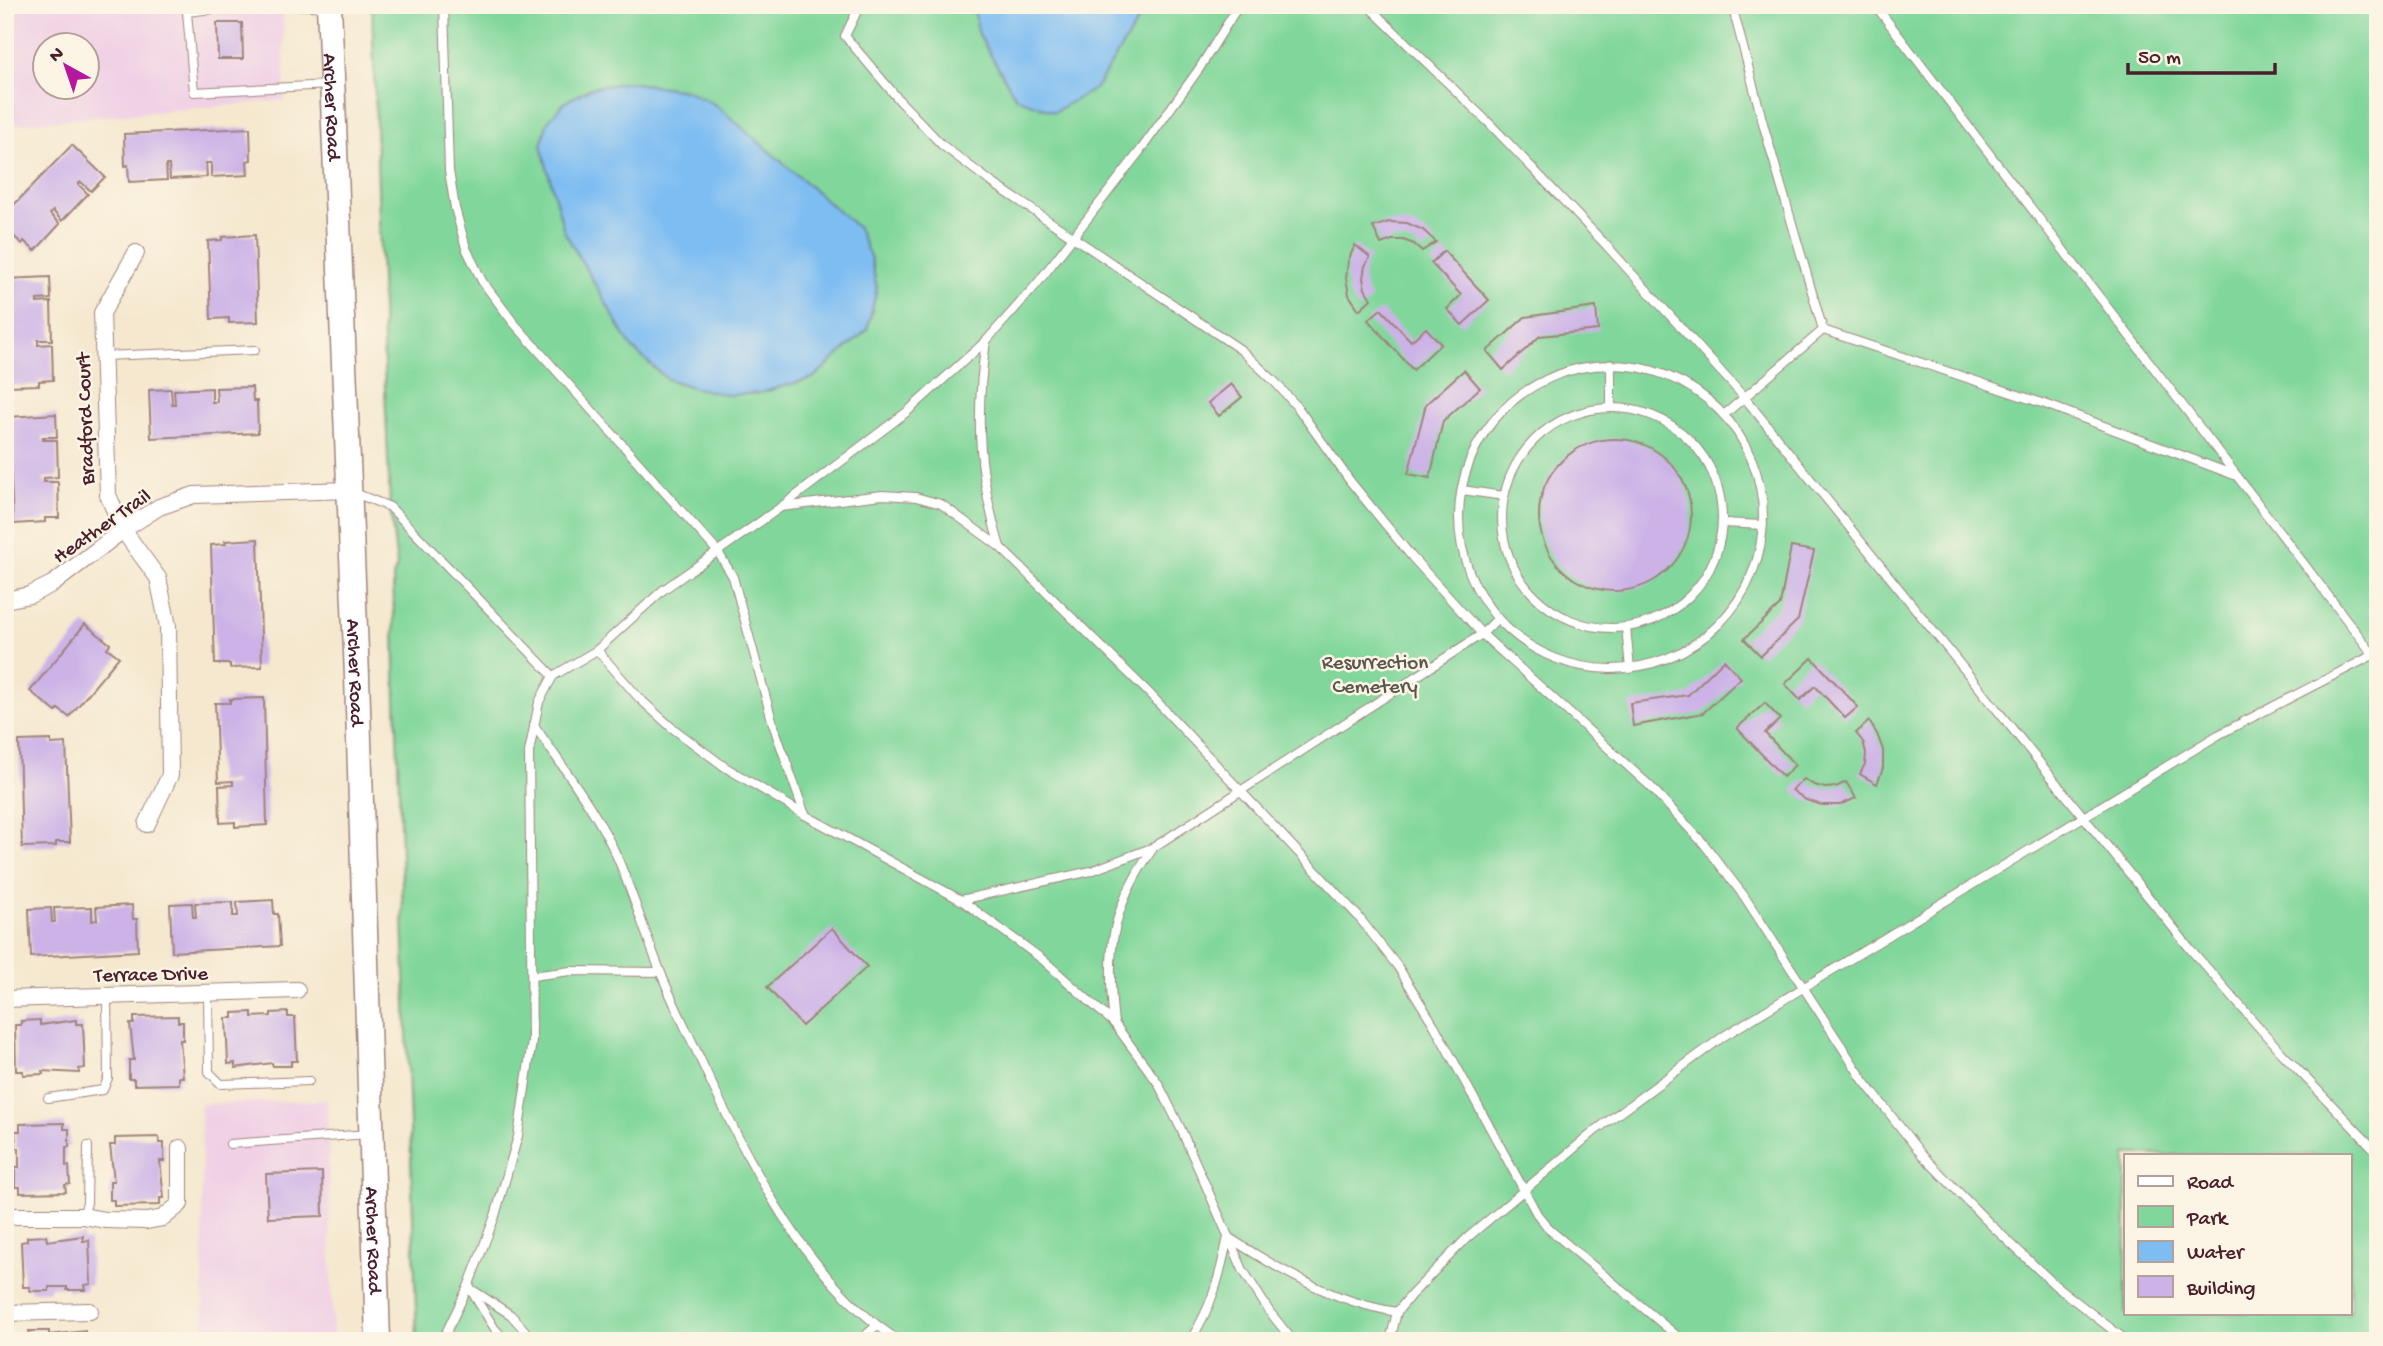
<svg xmlns="http://www.w3.org/2000/svg" width="2383" height="1346" font-family="'Gochi Hand',sans-serif">
  <rect width="100%" height="100%" fill="#fcf5e5"/>
  <filter id="ink" filterUnits="userSpaceOnUse"><feTurbulence type="fractalNoise" baseFrequency=".0143" numOctaves="2"/><feDisplacementMap in="SourceGraphic" scale="14" xChannelSelector="R" yChannelSelector="G"/><feConvolveMatrix kernelMatrix="1 2 1 2 8 2 1 2 1" color-interpolation-filters="sRGB"/></filter>
  <filter id="wash" filterUnits="userSpaceOnUse"><feTurbulence type="fractalNoise" baseFrequency=".00686" numOctaves="4" result="noise"/><feDisplacementMap in="SourceGraphic" scale="28" xChannelSelector="R" yChannelSelector="G"/><feGaussianBlur stdDeviation="1.57" result="paint"/><feColorMatrix in="noise" values="0 0 0 0 0 0 0 0 0 0 0 0 0 0 0 0 0 1.4 0 .05"/><feComposite in="paint" operator="in"/></filter>
  <g filter="url(#wash)">
    <rect width="100%" height="100%" fill="#f5e8cf"/>
    <!-- built -->
    <g fill="#f0d0e5" fill-rule="evenodd">
      <path d="M5 5H283L285 100 5 125ZM46 46H88V88H46Z"/>
      <path d="M327 1100 333 1341H204L201 1104Z"/>
    </g>
    <!-- green -->
    <path fill="#81d79b" stroke="#667b63" stroke-width="2" fill-rule="evenodd" d="M372 5H2378V1341H417L395 670 393 577 397 566 390 507 383 341ZM2126 1155H2350V1313H2126Z"/>
    <!-- water -->
    <g fill="#7ebdf2" stroke="#646e8e" stroke-width="2">
      <path d="M973 5H1148L1096 88 1054 112 1016 98 979 35Z"/>
      <path d="M629 82 686 90 716 105 858 228 871 259 877 289 867 330 813 378 760 393 729 395 695 388 667 379 632 348 564 231 541 145 548 121 565 102 591 88Z"/>
    </g>
    <g id="blocks">
      <!-- building -->
      <g fill="#ccb2e7">
        <path d="M217 23H242L243 59H218Z"/>
        <path d="M250 128 251 160 247 161 248 175 211 177V163H206L207 177 170 179 169 165H166L167 180 129 182 128 165 125 166 124 134Z"/>
        <path d="M72 145 105 177 91 191 81 182 78 184 88 194 62 221 53 211 50 214 60 224 35 251 24 241 22 244 5 228V214Z"/>
        <path d="M1389 222 1407 223 1423 230 1436 242 1422 251 1414 244 1403 240H1392L1381 244 1373 227Z"/>
        <path d="M255 235 258 322 229 323V318L211 319 208 241 222 240V237Z"/>
        <path d="M1355 245 1370 257 1365 266 1363 278 1365 289 1371 299 1359 310 1349 295 1346 278 1348 261Z"/>
        <path d="M1444 251 1489 300 1462 325 1447 309 1461 295 1431 263Z"/>
        <path d="M50 277 51 299 37 300V303L51 302 52 340H38V345L52 344 53 380 39 381V385L7 386 5 279Z"/>
        <path d="M1596 307 1598 330 1540 336 1503 370 1487 351 1525 317Z"/>
        <path d="M1381 309 1411 341 1426 328 1441 344 1413 370 1368 320Z"/>
        <path d="M1464 370 1480 388 1443 421 1430 478 1408 474 1426 404Z"/>
        <path d="M1231 384 1242 397 1219 416 1208 403Z"/>
        <path d="M252 387 253 401H257L258 433 151 438 149 390 171 389 172 404H175L174 390 212 388V402H217L216 388Z"/>
        <path d="M56 414 57 437H43V440H57L58 477 44 478V482H58L59 518H45V522L13 524 8 417Z"/>
        <circle cx="1615" cy="515" r="76"/>
        <path d="M258 539 262 667 230 668V664H215L211 545 226 544 225 541Z"/>
        <path d="M1791 547 1814 551 1798 620 1761 656 1744 639 1780 605Z"/>
        <path d="M85 624 110 644 107 648 119 657 69 717 58 709 56 712 30 691Z"/>
        <path d="M1812 658 1858 707 1845 718 1815 686 1800 700 1785 684Z"/>
        <path d="M1724 660 1741 678 1703 713 1633 726 1630 703 1688 695Z"/>
        <path d="M264 698 267 825 235 827V822L220 823 219 786 233 785V781L218 782 215 703H230V699Z"/>
        <path d="M1765 703 1780 719 1765 733 1795 765 1783 777 1737 728Z"/>
        <path d="M1869 721 1877 734 1883 750V768L1877 784 1860 774 1865 764 1866 753 1863 742 1856 733Z"/>
        <path d="M51 740V744L66 743 70 842H56V846L22 847 19 741Z"/>
        <path d="M1804 779 1814 785 1825 788 1836 787 1846 782 1856 798 1840 805H1822L1806 800 1792 790Z"/>
        <path d="M273 900 274 914H278L280 946 172 952 170 904 192 903 193 917H196L195 903 233 902V916H238L237 902Z"/>
        <path d="M132 905 133 919H137L138 951 31 957 29 909 51 908 52 922H55L54 908 92 907V921L97 920 96 907Z"/>
        <path d="M832 928 867 967 802 1026 767 987Z"/>
        <path d="M252 1012V1017L271 1016V1013L288 1012V1017H295L297 1061H291V1066H273L272 1063 235 1068V1063L228 1064 226 1018H233V1013Z"/>
        <path d="M178 1016V1022H183V1040H180L183 1077H179V1084L134 1085V1079H129V1060H134L130 1024H134V1017Z"/>
        <path d="M40 1020V1025L76 1020V1024H83L85 1068 79 1069V1073L42 1071 43 1074 23 1075V1071H16L15 1025H21V1021Z"/>
        <path d="M64 1123V1129H69V1147H66V1166H69L70 1184 65 1185 66 1192 20 1193V1187H15V1167H19V1148H16L15 1131H20V1124Z"/>
        <path d="M159 1137V1143H164V1161H160L164 1198H160V1205L114 1206V1200H110V1181H114L110 1145H115V1138Z"/>
        <path d="M322 1172 323 1216 268 1218 266 1174Z"/>
        <path d="M46 1236 47 1241 83 1236V1241L89 1240 91 1284 85 1285 86 1290H67V1287H49V1291H30V1287H23L21 1242 27 1241V1237Z"/>
        <path d="M29 1331H49V1335L85 1331V1335H92V1341H24L23 1336H30Z"/>
      </g>
    </g>
  </g>
  <g filter="url(#ink)">
    <use href="#blocks" fill-opacity="0" stroke="#a0847d" stroke-width="2"/>
    <g fill="none" stroke-linecap="round" stroke-linejoin="round">
      <!-- lane casing -->
      <g stroke="#a0847d" stroke-width="10">
        <g id="lane">
          <path d="M247 5 187 12 194 92 330 85"/>
          <path d="M294 5 326 7"/>
          <path d="M444 5 449 171 455 208 466 248 482 281 513 322 718 552 733 577 773 724 805 815"/>
          <path d="M860 5 845 36 900 101 942 145 991 182 1241 350 1275 382 1298 408 1350 481 1412 557 1482 634 1650 786 1704 844 1744 896 1864 1081 1922 1155 1990 1224 2056 1286 2127 1341"/>
          <path d="M1367 5 1491 125 1606 245 1744 397 2192 951 2279 1050 2378 1153"/>
          <path d="M1732 5 1764 127 1823 330"/>
          <path d="M1875 5 2237 476"/>
          <path d="M986 341C975 416 978 474 1000 547"/>
          <path d="M103 356 255 350"/>
          <path d="M1611 364V407"/>
          <circle cx="1611" cy="517" r="152"/>
          <circle cx="1612" cy="518" r="110"/>
          <path d="M1725 414 1823 330 2045 404 2237 476 2378 661"/>
          <path d="M1462 490 1504 496"/>
          <path d="M352 492 390 507 553 676 539 702 529 752 532 1041 518 1136 495 1216 468 1287 442 1341"/>
          <path d="M781 507 882 495 916 497 941 504 1000 547 1149 693 1357 915 1398 967 1434 1025 1537 1214 1550 1230 1683 1341"/>
          <path d="M1723 523 1763 525"/>
          <path d="M1626 627 1630 669"/>
          <path d="M597 650 639 698 671 727 725 767 805 815 961 900 1042 959 1114 1023 1158 1083 1180 1127 1243 1270 1269 1311 1293 1341"/>
          <path d="M553 676 597 650 663 590 781 507 908 411 986 341 1036 285 1140 151 1199 69 1239 5"/>
          <path d="M534 725C563 768 597 811 618 859 634 897 646 936 661 973 673 1004 689 1034 703 1065 747 1160 808 1284 900 1341"/>
          <path d="M961 900 1091 871 1154 847 1482 634 1497 619"/>
          <path d="M532 976 571 971 660 972"/>
          <path d="M208 994 209 1072 221 1084 309 1081"/>
          <path d="M1114 1023C1106 952 1110 910 1152 850"/>
          <path d="M48 1098 103 1090 108 1078 107 994"/>
          <path d="M230 1144 369 1134"/>
          <path d="M83 1216 87 1203 88 1146"/>
          <path d="M468 1287 511 1315 534 1341"/>
          <path d="M470 1289 495 1329 506 1341"/>
          <path d="M859 1341 876 1326"/>
          <path d="M1190 1341C1213 1304 1219 1279 1228 1237 1281 1271 1334 1302 1397 1312"/>
          <path d="M1390 1341 1397 1312 1411 1295 1467 1238 1596 1130 1724 1036 2218 735 2373 655"/>
        </g>
      </g>
      <!-- street casing -->
      <g stroke="#a0847d" stroke-width="18">
        <g id="street">
          <path d="M136 253 102 313 108 495 123 530 158 578 168 626 170 775 147 824"/>
          <path d="M5 600 30 595 54 583 123 530 159 507 194 495 350 490"/>
          <path d="M5 999 297 990"/>
          <path d="M5 1216H83L105 1220 147 1221 163 1218 180 1204V1148"/>
          <path d="M5 1313 90 1311"/>
        </g>
      </g>
      <!-- primary casing -->
      <g stroke="#a0847d" stroke-width="27">
        <g id="primary">
          <path id="s1" d="M329 5 357 676 378 1341"/>
        </g>
      </g>
      <!-- lane -->
      <use href="#lane" stroke="#fff" stroke-width="8"/>
      <!-- street -->
      <use href="#street" stroke="#fff" stroke-width="16"/>
      <!-- primary -->
      <use href="#primary" stroke="#fff" stroke-width="24"/>
    </g>
  </g>
  <g text-anchor="middle" stroke-width="5" stroke-linejoin="round" paint-order="stroke">
    <!-- street labels -->
    <g font-size="21" fill="#4a1f2b" stroke="#fcf5e5">
      <text dy="7" stroke="none"><textPath href="#s1" startOffset="102">Archer Road</textPath></text>
      <text transform="translate(84 419) rotate(-92)" y="7">Bradford Court</text>
      <text transform="translate(101 525) rotate(-35)" y="7">Heather Trail</text>
      <text dy="7" stroke="none"><textPath href="#s1" startOffset="668">Archer Road</textPath></text>
      <text transform="translate(151 973) rotate(-1)" y="7">Terrace Drive</text>
      <text dy="7" stroke="none"><textPath href="#s1" startOffset="1236">Archer Road</textPath></text>
    </g>
    <!-- park labels -->
    <g font-size="21" fill="#5a564d" stroke="#fcf5e5">
      <text x="1375" y="668">Resurrection<tspan x="1375" dy="24">Cemetery</tspan></text>
    </g>
  </g>
  <!-- margin -->
  <rect width="2383" height="1346" fill="none" stroke="#fcf5e5" stroke-width="28"/>
  <!-- legend -->
  <rect x="2124" y="1154" width="228" height="161" fill="#fcf5e5" stroke="#b59f9b" stroke-width="2"/>
  <rect x="2138" y="1176" width="35" height="10" fill="#ffffff" stroke="#b59f9b" stroke-width="2"/>
  <text x="2187" y="1188" font-size="21" fill="#4a1f2b">Road</text>
  <rect x="2138" y="1206" width="35" height="21" fill="#81d79b" stroke="#b59f9b" stroke-width="2"/>
  <text x="2187" y="1224" font-size="21" fill="#4a1f2b">Park</text>
  <rect x="2138" y="1241" width="35" height="21" fill="#7ebdf2" stroke="#b59f9b" stroke-width="2"/>
  <text x="2187" y="1258" font-size="21" fill="#4a1f2b">Water</text>
  <rect x="2138" y="1276" width="35" height="21" fill="#ccb2e7" stroke="#b59f9b" stroke-width="2"/>
  <text x="2187" y="1294" font-size="21" fill="#4a1f2b">Building</text>
  <!-- north arrow -->
  <g transform="translate(66 66) rotate(320)"><circle r="33" fill="#fcf5e5" stroke="#b59f9b" stroke-width="2"/>
  <path d="M0-5L12 26L0 18L-12 26Z" fill="#b5179e"/>
  <text y="-10" font-size="19" font-weight="bold" text-anchor="middle" fill="#4a1f2b">N</text>
  </g>
  <!-- scale -->
  <path d="M2128 63v10h147v-10" fill="none" stroke="#4a1f2b" stroke-width="3.5"/>
  <text x="2138" y="63" font-size="21" fill="#4a1f2b" stroke="#fcf5e5" stroke-width="5" paint-order="stroke">50 m</text>
</svg>
